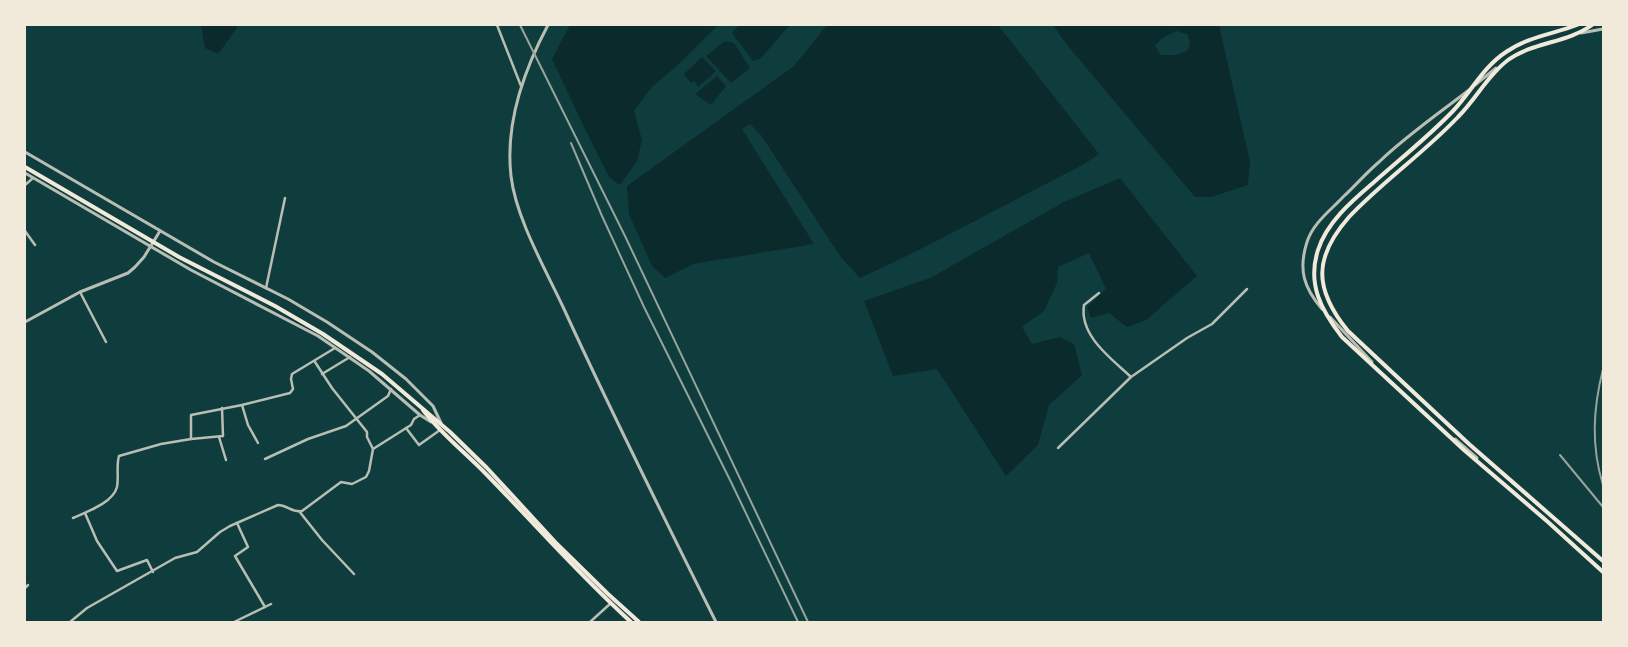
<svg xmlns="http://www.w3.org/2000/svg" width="1628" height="647" font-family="Rubik,sans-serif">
  <rect width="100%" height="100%" fill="#0f3d3e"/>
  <!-- water -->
  <g fill="#0a2a2b" fill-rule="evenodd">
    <path d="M201 25H237V28L218 54 205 48Z"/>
    <path d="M570 25H718L678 65 651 88 634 111 642 140 637 161 620 185 609 177 585 129 552 59Z"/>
    <path d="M739 25H790L761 58 753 61 732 33Z"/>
    <path d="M827 25H998L1099 154 1086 163 915 252 860 278 840 256 761 135 750 124 742 129 814 244 693 264 665 278 652 266 629 214 627 186 794 66Z"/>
    <path d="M1053 25H1219L1250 162 1248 185 1211 197H1195L1067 45ZM1176 31 1187 34 1190 43 1187 51 1175 55H1161L1155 46 1161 39Z"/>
    <path d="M725 41 734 43 750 68 731 83 706 56Z"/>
    <path d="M702 57 716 71 698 87 694 81 691 83 684 74Z"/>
    <path d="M717 76 726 86 711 105 695 94Z"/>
    <path d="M1120 178 1197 276 1146 320 1127 327 1109 313 1091 318 1087 307 1106 289 1089 253 1058 267 1057 283 1044 311 1022 327 1032 344 1060 337 1074 344 1082 375 1049 405 1038 445 1006 476 937 369 893 376 864 301 930 278 1064 202Z"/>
  </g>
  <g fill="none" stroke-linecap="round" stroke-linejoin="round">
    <!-- minor -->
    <g stroke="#b8beb3" stroke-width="2.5">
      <path d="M497 25 521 86"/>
      <path d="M25 185 33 178"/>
      <path d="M25 231 35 245"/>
      <path d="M266 288 285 198"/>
      <path d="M80 292 106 342"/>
      <path d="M1099 293 1084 305C1079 336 1112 359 1131 377"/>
      <path d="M322 374 350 357"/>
      <path d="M242 405 248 425 258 443"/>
      <path d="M406 428 419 445 440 430"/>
      <path d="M219 437 226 460"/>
      <path d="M191 439V415L242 405 290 393 293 389 291 379 292 374 335 348"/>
      <path d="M1058 448 1131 377 1187 338 1212 324 1247 289"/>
      <path d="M373 449 411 425 414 419 420 415"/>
      <path d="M265 459 308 439 346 426 388 396 391 389"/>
      <path d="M299 511 322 540 354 574"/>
      <path d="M85 513 97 541 117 571 147 560 153 572"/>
      <path d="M73 518C86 512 113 503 117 487 119 477 116 466 119 456L161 444 191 439 223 436 222 408"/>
      <path d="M237 523 248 547 235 556 265 607"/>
      <path d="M25 588 28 585"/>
      <path d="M70 622 87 608 175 558 197 552 220 532 230 526 278 505C287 505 292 513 302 511L341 482 352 484 366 477 369 471 373 449 367 437V432L332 388 315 362"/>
      <path d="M234 622 271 604"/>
      <path d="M590 622 611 603"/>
    </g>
    <!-- tertiary -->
    <g stroke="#b8beb3" stroke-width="3">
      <path d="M548 25C524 70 505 124 511 176 516 219 546 270 564 309 612 414 664 518 716 622"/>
      <path d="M1581 33 1603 29"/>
      <path d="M1475 85 1496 68"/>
      <path d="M25 152 214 262 288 299 327 322 372 352 406 379 433 406 441 423"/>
      <path d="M25 173 191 270 318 336 369 371 420 415 431 422"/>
      <path d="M1322 309C1304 288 1298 270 1307 242 1313 223 1330 211 1343 197 1355 186 1366 173 1379 162 1406 136 1438 114 1469 90"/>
      <path d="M1330 317 1372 362"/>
      <path d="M25 322 80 292 128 273 135 267 144 257 160 231"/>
      <path d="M1455 439 1477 458"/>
    </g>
    <!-- secondary -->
    <g stroke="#f1e9da" stroke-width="4">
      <path d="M1577 25C1553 34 1527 37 1506 52 1483 67 1471 92 1453 111 1428 137 1400 159 1373 183 1352 201 1327 222 1318 250 1307 284 1321 310 1342 337L1464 450 1548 522 1603 572"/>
      <path d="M1592 25C1567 43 1533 42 1508 60 1488 75 1476 99 1458 117 1424 153 1383 181 1349 217 1313 258 1314 289 1348 331L1469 444 1603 561"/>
      <path d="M25 167 179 257 275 306 323 334 382 374 450 432 487 468 557 544 608 594 639 622"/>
      <path d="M423 410C441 434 466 453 487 475 535 524 580 576 631 622"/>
    </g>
    <!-- rail -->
    <g stroke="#97a49c" stroke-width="2">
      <path d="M520 25 625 236 808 622"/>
      <path d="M571 143 602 216 644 307 731 482 798 622"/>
      <path d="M1603 369C1593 409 1591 446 1603 485"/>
      <path d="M1560 455 1603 507"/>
    </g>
  </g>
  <!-- border -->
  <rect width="1628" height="647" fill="none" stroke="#f1e9da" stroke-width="52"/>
</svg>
